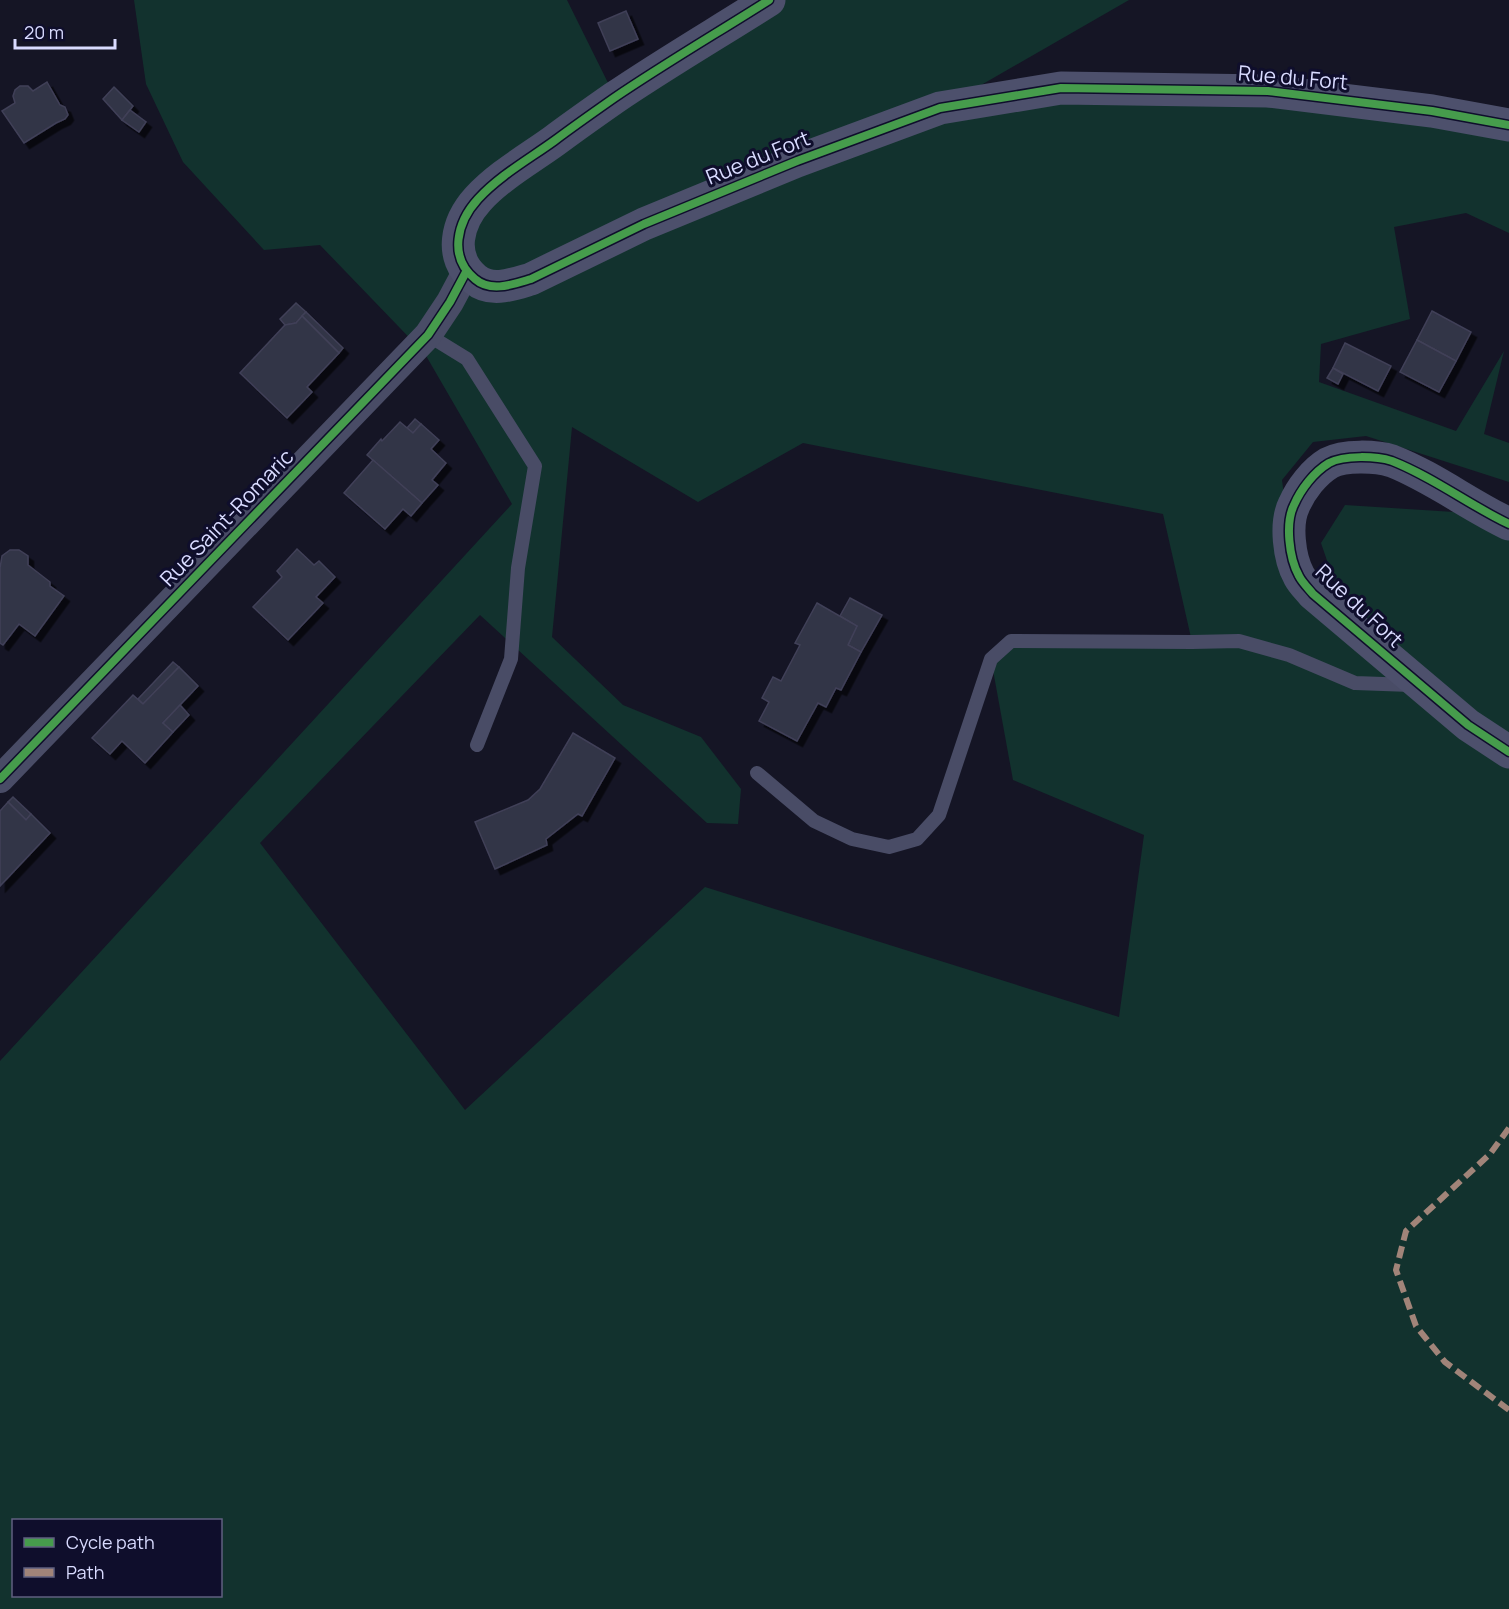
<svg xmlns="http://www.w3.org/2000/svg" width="1509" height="1609" font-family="Manrope,sans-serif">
  <defs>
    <filter id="shadow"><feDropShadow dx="5.5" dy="5.5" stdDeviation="0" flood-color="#0009"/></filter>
  </defs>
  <rect width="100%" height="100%" fill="#151525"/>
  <!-- green -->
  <path fill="#12322e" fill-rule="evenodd" d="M134 0H567L615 97 769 0H1129L943 107 1061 88 1509 125V233L1466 213 1394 227 1410 319 1321 344 1319 382 1456 431 1504 351 1484 434 1509 443V482L1366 436 1313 442 1282 480 1291 548 1348 622 1321 543 1345 505 1454 512 1509 538V1609H0V1061L512 504 425 354 320 245 264 250 183 162 146 84ZM572 427 698 502 803 443 1163 514 1192 642 1011 641 991 659 1013 780 1144 835 1119 1017 705 887 465 1110 260 843 480 615 707 823 738 824 741 789 701 737 623 705 552 637ZM14 1520H220V1596H14Z"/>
  <!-- building -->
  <g fill="#333446" stroke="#404058" stroke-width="1.5" filter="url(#shadow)">
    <path d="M626 11 638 39 610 51 598 23Z"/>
    <path d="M47 82 60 105 65 107 68 115 65 119 56 123 24 143 2 111 15 103 13 96 15 90 20 86H28L33 91Z"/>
    <path d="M114 87 133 106 122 120 103 99Z"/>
    <path d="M130 110 146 122 139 132 122 120Z"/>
    <path d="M296 303 306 312 296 323 285 325 280 319Z"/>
    <path d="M1432 311 1471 332 1456 361 1417 340Z"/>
    <path d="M306 312 343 348 339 353 302 316Z"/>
    <path d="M302 316 339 353 307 387 312 392 287 418 240 373 285 325 296 323Z"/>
    <path d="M1417 340 1456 361 1439 392 1400 372Z"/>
    <path d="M1345 343 1391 366 1378 391 1333 368Z"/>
    <path d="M1333 368 1343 374 1338 384 1327 378Z"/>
    <path d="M415 419 421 424 413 433 407 428Z"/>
    <path d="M400 422 413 433 421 424 439 440 431 449 446 463 432 480 438 485 422 503 367 455 381 439 382 441Z"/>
    <path d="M373 460 422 503 411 516 403 509 385 529 344 493Z"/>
    <path d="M297 549 314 565 319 561 335 577 316 597 323 603 288 640 253 607 282 577 277 571Z"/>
    <path d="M10 550H19L28 556V565L50 582V586L64 596 35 636 19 624 3 645 0 643V568L2 556Z"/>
    <path d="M850 598 882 615 861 652 848 645 857 626 840 616Z"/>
    <path d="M817 603 857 626 848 645 861 652 841 690 836 688 826 707 818 703 797 741 759 721 769 702 762 698 773 677 781 681 800 645 795 643Z"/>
    <path d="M173 662 179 667 143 704 138 699Z"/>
    <path d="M179 667 198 686 163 723 173 732 145 763 122 741 110 754 92 738 133 695 143 704Z"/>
    <path d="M180 705 189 715 173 732 163 723Z"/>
    <path d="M573 733 615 758 582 816 578 814 546 839 547 845 495 869 475 822 528 800 540 789Z"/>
    <path d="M13 797 31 814 26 820 8 802Z"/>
    <path d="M8 802 26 820 31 814 50 833 0 886V811Z"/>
  </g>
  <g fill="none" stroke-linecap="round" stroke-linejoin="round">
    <!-- lane -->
    <g stroke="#494c66" stroke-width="14">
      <path d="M428 335 467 359 535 466 518 568 511 659 477 745"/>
      <path d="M757 773 814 821 852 839 889 847 917 839 939 815 991 659 1011 641 1192 642 1239 641 1289 655 1355 683 1411 685"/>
    </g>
    <!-- street -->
    <path stroke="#494c66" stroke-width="28" d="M0 779 428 335 450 302 466 272"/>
    <!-- secondary -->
    <g stroke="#4d506c" stroke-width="33">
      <path d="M769 0C717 33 664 64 614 98 594 112 574 126 554 141 529 159 499 176 478 199 457 222 448 257 475 279 491 293 514 284 531 279L644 224 797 161 940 108 1061 88 1268 91 1432 111 1509 125"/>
      <path d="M1509 524C1469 505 1433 477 1392 461 1376 456 1344 455 1329 463 1314 472 1301 489 1294 505 1285 523 1289 558 1299 576 1302 582 1308 588 1313 594L1468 725 1509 752"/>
    </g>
    <!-- quiet -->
    <path stroke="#a18479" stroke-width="6" stroke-dasharray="12 6" stroke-linecap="butt" d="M1509 1128 1490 1154 1406 1231 1396 1270 1416 1326 1445 1362 1509 1410"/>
    <!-- cycleway casing -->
    <g stroke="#0f0e2c" stroke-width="11">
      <g id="cycleway">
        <path d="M769 0C717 33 664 64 614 98 594 112 574 126 554 141 529 159 499 176 478 199 457 222 448 257 475 279 491 293 514 284 531 279L644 224 797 161 940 108 1061 88 1268 91 1432 111 1509 125"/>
        <path d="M1509 524C1469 505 1433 477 1392 461 1376 456 1344 455 1329 463 1314 472 1301 489 1294 505 1285 523 1289 558 1299 576 1302 582 1308 588 1313 594L1468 725 1509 752"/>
        <path d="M0 779 428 335 450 302 466 272"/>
      </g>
    </g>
    <!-- cycleway -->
    <use href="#cycleway" stroke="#469c4c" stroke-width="8"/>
  </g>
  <g text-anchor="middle" stroke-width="6" stroke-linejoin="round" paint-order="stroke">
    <!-- street labels -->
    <g font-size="21" fill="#d9dbff" stroke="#0f0e2c">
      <text transform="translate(1293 78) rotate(5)" y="7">Rue du Fort</text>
      <text transform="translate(758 158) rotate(-22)" y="7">Rue du Fort</text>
      <text transform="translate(227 518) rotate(-46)" y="7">Rue Saint-Romaric</text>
      <text transform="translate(1359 606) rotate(43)" y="7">Rue du Fort</text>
    </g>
  </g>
  <!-- legend -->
  <rect x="12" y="1519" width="210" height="78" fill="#0f0e2c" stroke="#606080" stroke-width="1.5"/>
  <rect x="24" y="1538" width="30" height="9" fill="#469c4c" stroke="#606080" stroke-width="1.5"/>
  <text x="66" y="1549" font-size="18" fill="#d9dbff">Cycle path</text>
  <rect x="24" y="1568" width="30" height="9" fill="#a18479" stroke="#606080" stroke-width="1.5"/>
  <text x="66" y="1579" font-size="18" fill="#d9dbff">Path</text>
  <!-- scale -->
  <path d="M15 39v9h100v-9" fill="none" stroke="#d9dbff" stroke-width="3"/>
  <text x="24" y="39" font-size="18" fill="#d9dbff" stroke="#0f0e2c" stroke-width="4.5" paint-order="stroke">20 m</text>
</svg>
